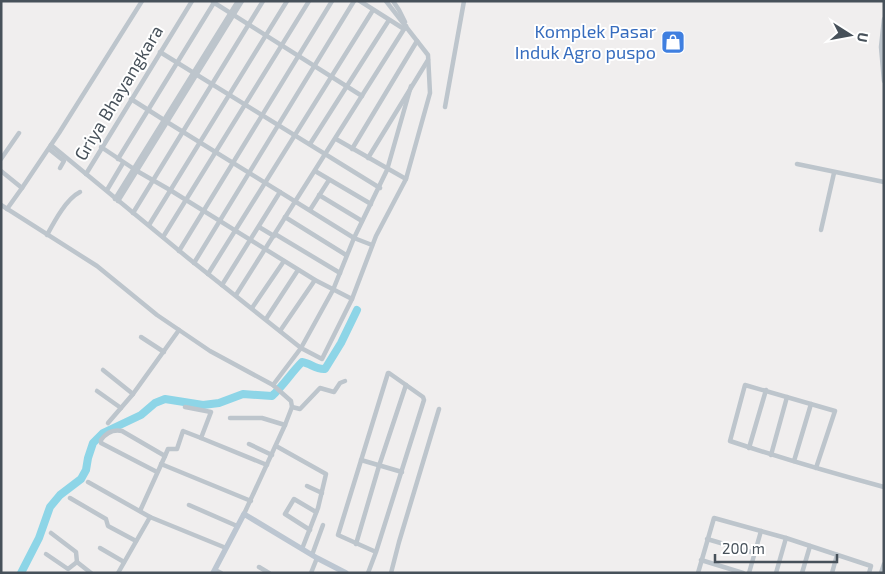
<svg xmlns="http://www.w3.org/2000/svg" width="885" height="574" font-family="'Exo 2',sans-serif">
  <rect width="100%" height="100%" fill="#f0eeee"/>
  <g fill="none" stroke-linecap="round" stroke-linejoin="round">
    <!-- river -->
    <path stroke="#8dd5e7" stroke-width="8" d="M21 573 39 538 50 507 60 495 81 479 86 470 88 458 93 443 103 433 141 415 155 403 165 399 203 405 219 403 243 394 272 396C283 386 291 373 302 362 310 363 316 370 325 369L341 343 357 310"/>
    <!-- street -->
    <g stroke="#bdc5cc" stroke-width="4.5">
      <path d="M360 1 404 29"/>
      <path d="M393 1 399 10 405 22"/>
      <path d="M213 2 362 96"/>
      <path d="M884 19 881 47 884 81"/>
      <path d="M160 52 380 188"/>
      <path d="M131 99 164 120"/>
      <path d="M445 107 464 1"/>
      <path d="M167 122 354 238 372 245"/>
      <path d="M336 139 406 179"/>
      <path d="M310 144 389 20"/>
      <path d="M51 145 188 258 301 348 322 359 352 299 376 236 406 179 430 93 428 55 386 1"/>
      <path d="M101 147 134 169"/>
      <path d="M49 149 64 161 60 168"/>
      <path d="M352 149 417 41"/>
      <path d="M368 158 428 60"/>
      <path d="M1 159 19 133"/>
      <path d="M118 159 215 1"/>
      <path d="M797 164 884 182"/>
      <path d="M1 171 22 188 7 209"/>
      <path d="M137 171 170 190 315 280 352 299"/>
      <path d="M315 171 371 204"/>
      <path d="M86 174 192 1"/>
      <path d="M22 188 59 133 142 1"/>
      <path d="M107 190 123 163"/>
      <path d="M319 195 362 221"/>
      <path d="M115 199 238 1"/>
      <path d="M118 201 242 1"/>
      <path d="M1 205 97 266 157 315 210 351 273 385 291 401 292 407 285 425 244 514"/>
      <path d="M310 210 329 180"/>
      <path d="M133 213 263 1"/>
      <path d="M285 217 346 255"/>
      <path d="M149 225 287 1"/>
      <path d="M259 227 274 236"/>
      <path d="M821 230 834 173"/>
      <path d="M275 234 340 273"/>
      <path d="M47 235C54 222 66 199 80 192"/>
      <path d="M163 237 309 1"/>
      <path d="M179 251 332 1"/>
      <path d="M194 263 354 1"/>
      <path d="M208 274 373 10"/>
      <path d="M222 285 280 192"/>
      <path d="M236 295 406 26"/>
      <path d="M252 308 284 261"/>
      <path d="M266 319 298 270"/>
      <path d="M280 331 315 280"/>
      <path d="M141 337 164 352"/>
      <path d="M103 370 133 394"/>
      <path d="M273 385 301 348 333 290 354 238 387 170 411 86"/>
      <path d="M97 391 121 408"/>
      <path d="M185 407 211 412 201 438 267 465"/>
      <path d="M292 407 300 409 320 388 334 392 340 383 345 381"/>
      <path d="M230 418H262L285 425"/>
      <path d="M108 423 133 394 179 330"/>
      <path d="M249 444 272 455"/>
      <path d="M276 446 326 474 318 508 302 549"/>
      <path d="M749 448 766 390"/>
      <path d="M771 455 787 397"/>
      <path d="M361 460 402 472"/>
      <path d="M794 461 811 404"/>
      <path d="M161 464 251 501"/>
      <path d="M816 468 835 411 745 385 730 441C781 458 832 473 884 487"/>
      <path d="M157 472 101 443V440C106 433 113 429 122 431L165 456"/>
      <path d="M88 482 150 517 226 548"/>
      <path d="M307 486 322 493"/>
      <path d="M70 498 106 519 108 526 136 541"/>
      <path d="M189 505 237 526"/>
      <path d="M140 511 165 456 168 449H177L183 431 201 438"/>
      <path d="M310 530 285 514 294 499 316 512"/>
      <path d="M51 533 76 552 77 562 91 573"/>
      <path d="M707 539 755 553"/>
      <path d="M356 544 379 466 406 385"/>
      <path d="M100 548 124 562"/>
      <path d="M46 554 68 569 77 562"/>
      <path d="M312 555 323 525"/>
      <path d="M701 560 743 573"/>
      <path d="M259 567 269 573"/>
      <path d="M215 570 221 573"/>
      <path d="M118 573 150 517"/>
      <path d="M311 573 317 558"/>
      <path d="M368 573 376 552 424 400 423 397 389 373H388L338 535 376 552"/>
      <path d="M391 573 399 542 439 409"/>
      <path d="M698 573 714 518 786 538 871 566 869 573"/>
      <path d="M749 573 761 531"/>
      <path d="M776 573 786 538"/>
      <path d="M802 573 810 546"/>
      <path d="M832 573 837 555"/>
      <path d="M881 573 884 564"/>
    </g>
    <!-- secondary -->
    <path stroke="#bcc6d1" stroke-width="5.5" d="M213 573 244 514 317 558 346 573"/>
  </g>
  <!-- icons -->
  <defs>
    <g id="shop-square" transform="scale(1.25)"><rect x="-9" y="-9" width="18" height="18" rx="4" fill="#3f7fe0" stroke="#fff"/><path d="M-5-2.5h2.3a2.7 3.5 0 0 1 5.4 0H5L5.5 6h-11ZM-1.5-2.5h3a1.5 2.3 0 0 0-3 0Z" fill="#fff"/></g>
  </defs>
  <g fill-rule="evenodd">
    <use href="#shop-square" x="673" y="42"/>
  </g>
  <g text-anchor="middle" stroke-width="4" stroke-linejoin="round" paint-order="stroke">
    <!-- shop labels -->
    <g font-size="18" fill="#366cbe" stroke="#fff" text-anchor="end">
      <text x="656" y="38">Komplek Pasar<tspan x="656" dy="21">Induk Agro puspo</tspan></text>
    </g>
    <!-- street labels -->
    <g font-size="18" fill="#47515a" stroke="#fff">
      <text transform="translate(119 93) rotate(-59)" y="6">Griya Bhayangkara</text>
    </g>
  </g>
  <!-- border -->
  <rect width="885" height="574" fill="none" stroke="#47515a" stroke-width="5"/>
  <!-- north arrow -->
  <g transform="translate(850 35) rotate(101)" stroke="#ffffff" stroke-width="4" paint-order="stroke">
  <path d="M0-4L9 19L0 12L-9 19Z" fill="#47515a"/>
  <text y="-8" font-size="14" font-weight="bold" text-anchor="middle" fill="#47515a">U</text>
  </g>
  <!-- scale -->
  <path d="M715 554v8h122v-8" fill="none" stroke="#47515a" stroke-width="2.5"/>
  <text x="722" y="554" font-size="15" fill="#47515a" stroke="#ffffff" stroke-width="4" paint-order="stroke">200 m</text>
</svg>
